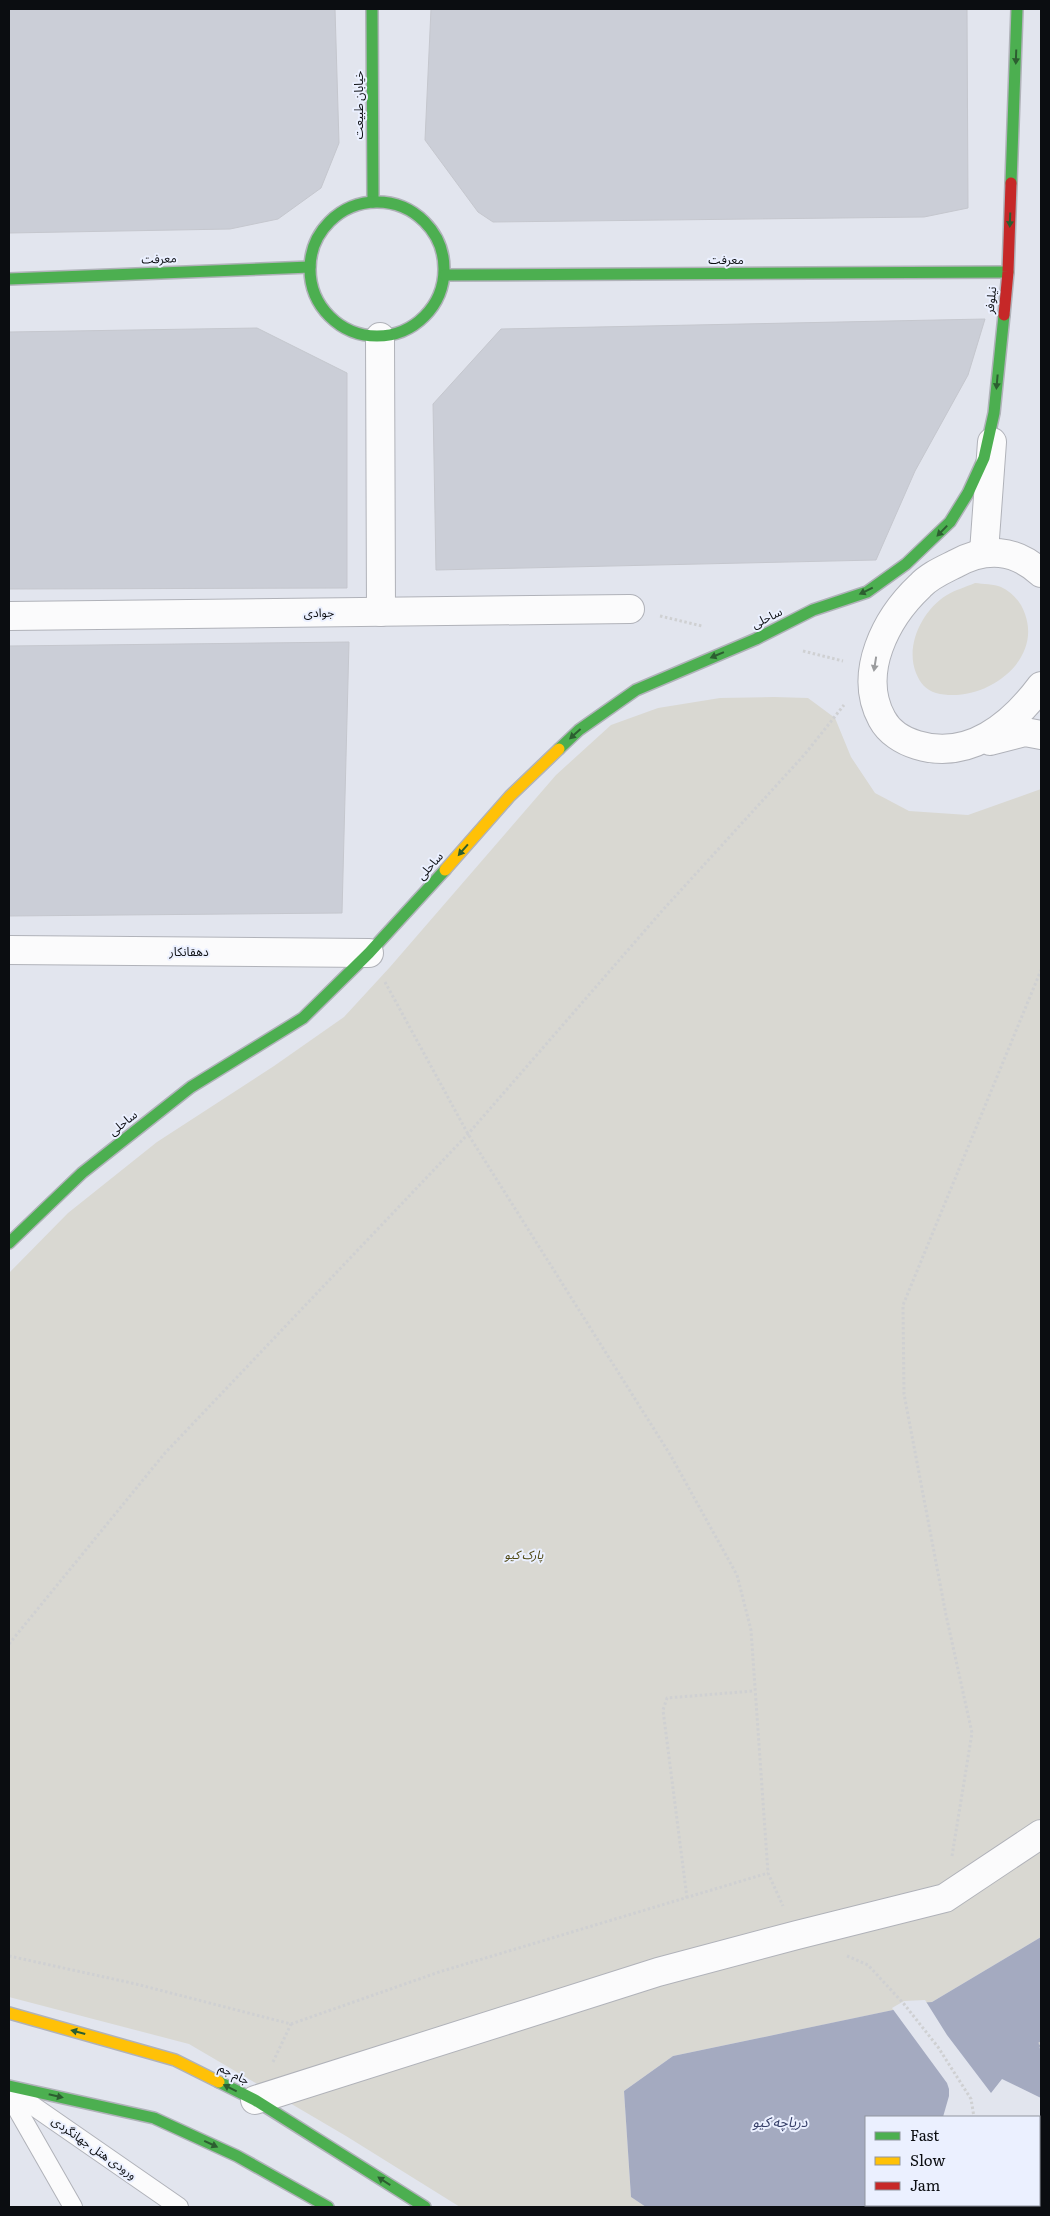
<svg xmlns="http://www.w3.org/2000/svg" width="1050" height="2216" font-family="Literata,'Noto Sans Arabic',serif">
  <rect width="100%" height="100%" fill="#e2e5ee"/>
  <!-- green -->
  <g fill="#d9d8d2">
    <path d="M975 583C983 584 994 584 1001 587 1013 593 1021 602 1025 614 1043 664 980 705 936 693 926 690 920 683 916 673 905 646 922 610 947 595 955 590 966 587 975 583Z"/>
    <path d="M774 697 808 698 835 718 851 757 875 793 909 811 968 815 1041 789V1937L932 2002 673 2056 624 2091 631 2197 646 2207H460L346 2136 189 2044 9 1997V1273L68 1213 157 1142 274 1066 344 1017 390 967 556 775 611 725 658 708 720 698Z"/>
  </g>
  <!-- water -->
  <path fill="#a4aac0" fill-rule="evenodd" d="M1041 1937V2207H646L631 2197 624 2091 673 2056 893 2010 904 2004 932 2002ZM866 2117H1039V2205H866Z"/>
  <!-- pier -->
  <path fill="#e2e5ee" d="M925 2000 947 2035 991 2093 1002 2079 1041 2098V2207H947V2205H1039V2117H943L949 2096V2089L947 2083 892 2008 904 2001Z"/>
  <!-- building -->
  <g fill="#cbced7" stroke="#c5c7ce">
    <path d="M9 9H335L339 143 321 188 278 219 230 229 9 233Z"/>
    <path d="M431 9H967L968 208 924 217 493 222 478 212 425 140Z"/>
    <path d="M985 319 968 375 915 471 876 560 436 570 433 404 501 329Z"/>
    <path d="M257 328 347 373V588L9 589V332Z"/>
    <path d="M349 642 342 913 9 916V646Z"/>
  </g>
  <g fill="none" stroke-linecap="round" stroke-linejoin="round">
    <!-- lane casing -->
    <g stroke="#b0b2b9" stroke-width="20">
      <g id="lane">
        <path d="M13 2092 179 2207"/>
        <path d="M9 2095 73 2207"/>
      </g>
    </g>
    <!-- street casing -->
    <g stroke="#b0b2b9" stroke-width="30">
      <g id="street">
        <path d="M380 337 381 612"/>
        <path d="M984 552 992 442"/>
        <path d="M1041 573C1015 549 986 547 955 564 943 570 929 576 920 586 886 618 857 673 882 719 889 732 903 741 917 745 969 761 1012 725 1041 686"/>
        <path d="M9 616 630 609"/>
        <path d="M990 741 1025 732 1041 735"/>
        <path d="M9 950 369 953"/>
        <path d="M255 2100 658 1972 797 1935 945 1898 1041 1834"/>
      </g>
    </g>
    <!-- fast casing -->
    <g stroke="#b0b2b9" stroke-width="14">
      <g id="fast">
        <path d="M372 9 373 202"/>
        <path d="M1011 183 1017 9"/>
        <circle cx="377" cy="269" r="67"/>
        <path d="M445 275 1008 272"/>
        <path d="M9 279 310 267"/>
        <path d="M559 749 579 730 636 690 756 639 813 610 867 592 906 564 950 522 968 493 984 458 994 413 1004 315"/>
        <path d="M9 1243 82 1173 191 1087 303 1018 369 953 445 870"/>
        <path d="M219 2082 255 2100 425 2207"/>
        <path d="M9 2086 154 2118 237 2156 328 2207"/>
      </g>
    </g>
    <!-- slow casing -->
    <g stroke="#b0b2b9" stroke-width="14">
      <g id="slow">
        <path d="M445 870 510 796 559 749"/>
        <path d="M9 2013 175 2060 219 2082"/>
      </g>
    </g>
    <!-- jam casing -->
    <g stroke="#b0b2b9" stroke-width="14">
      <path id="jam" d="M1004 315 1008 272 1011 183"/>
    </g>
    <!-- path -->
    <g stroke="#cfd0d2" stroke-width="3" stroke-dasharray="2.5 2.5" stroke-linecap="butt">
      <path d="M660 616 702 626"/>
      <path d="M803 651 843 661"/>
      <path d="M385 982 468 1134 671 1456 737 1575 751 1630 768 1873 783 1906"/>
      <path d="M9 1644 165 1453 468 1134 661 912 805 754 844 705"/>
      <path d="M952 1856 972 1733 946 1615 904 1394 903 1305 1041 970"/>
      <path d="M687 1898 663 1710 667 1698 753 1691"/>
      <path d="M9 1956 136 1984 291 2024 439 1972 768 1873"/>
      <path d="M847 1956 868 1965 904 2004 938 2047 971 2099 974 2117"/>
      <path d="M1040 2042 1041 2048"/>
      <path d="M273 2062 291 2024"/>
      <path d="M973 2207V2205"/>
    </g>
    <!-- lane -->
    <use href="#lane" stroke="#fbfbfc" stroke-width="18"/>
    <!-- street -->
    <use href="#street" stroke="#fbfbfc" stroke-width="28"/>
    <!-- fast -->
    <use href="#fast" stroke="#4caf50" stroke-width="11"/>
    <!-- slow -->
    <use href="#slow" stroke="#ffc107" stroke-width="11"/>
    <!-- jam -->
    <use href="#jam" stroke="#c62828" stroke-width="11"/>
  </g>
  <!-- one-way arrows -->
  <defs><path id="oneway-solid" d="M-6-.8H1V-3.2L6.5 0L1 3.2V.8H-6Z" transform="scale(1.25)"/></defs>
  <g fill="#2c5e30">
    <use href="#oneway-solid" transform="translate(1016 57) rotate(92)"/>
    <use href="#oneway-solid" transform="translate(1010 220) rotate(92)"/>
    <use href="#oneway-solid" transform="translate(997 382) rotate(95)"/>
    <use href="#oneway-solid" transform="translate(942 531) rotate(134)"/>
    <use href="#oneway-solid" transform="translate(866 591) rotate(154)"/>
    <use href="#oneway-solid" transform="translate(717 655) rotate(157)"/>
    <use href="#oneway-solid" transform="translate(575 734) rotate(138)"/>
    <use href="#oneway-solid" transform="translate(463 850) rotate(131)"/>
    <use href="#oneway-solid" transform="translate(78 2032) rotate(-165)"/>
    <use href="#oneway-solid" transform="translate(230 2088) rotate(-153)"/>
    <use href="#oneway-solid" transform="translate(56 2096) rotate(13)"/>
    <use href="#oneway-solid" transform="translate(211 2144) rotate(25)"/>
    <use href="#oneway-solid" transform="translate(384 2181) rotate(-147)"/>
  </g>
  <use fill="#9b9c9e" href="#oneway-solid" transform="translate(875 664) rotate(99)"/>
  <g text-anchor="middle" stroke-width="4" stroke-linejoin="round" paint-order="stroke">
    <!-- street labels -->
    <g font-size="12" fill="#0b0d11" stroke="#ebf0ff">
      <text transform="translate(359 105) rotate(-90)" y="4">خیابان طبیعت</text>
      <text transform="translate(159 259) rotate(-2)" y="4">معرفت</text>
      <text x="726" y="264">معرفت</text>
      <text transform="translate(991 300) rotate(-84)" y="4">نیلوفر</text>
      <text transform="translate(319 613) rotate(-1)" y="4">جوادی</text>
      <text transform="translate(767 618) rotate(-26)" y="4">ساحلی</text>
      <text transform="translate(430 866) rotate(-48)" y="4">ساحلی</text>
      <text x="189" y="956">دهقانکار</text>
      <text transform="translate(123 1123) rotate(-38)" y="4">ساحلی</text>
      <text transform="translate(234 2074) rotate(27)" y="4">جام جم</text>
      <text transform="translate(94 2148) rotate(35)" y="4">ورودی هتل جهانگردی</text>
    </g>
    <!-- park labels -->
    <g font-size="12" font-style="italic" fill="#4e4711" stroke="#ebf0ff">
      <text x="524" y="1559">پارک کیو</text>
    </g>
    <!-- water labels -->
    <g font-size="14" font-style="italic" fill="#353e68" stroke="#ebf0ff">
      <text x="780" y="2127">دریاچه کیو</text>
    </g>
  </g>
  <!-- border -->
  <rect width="1050" height="2216" fill="none" stroke="#0b0d11" stroke-width="20"/>
  <!-- legend -->
  <rect x="865" y="2116" width="175" height="90" fill="#ebf0ff" stroke="#9195a0"/>
  <rect x="875" y="2132" width="25" height="8" fill="#4caf50" stroke="#9195a0"/>
  <text x="910" y="2141" font-size="15" fill="#0b0d11">Fast</text>
  <rect x="875" y="2157" width="25" height="8" fill="#ffc107" stroke="#9195a0"/>
  <text x="910" y="2166" font-size="15" fill="#0b0d11">Slow</text>
  <rect x="875" y="2182" width="25" height="8" fill="#c62828" stroke="#9195a0"/>
  <text x="910" y="2191" font-size="15" fill="#0b0d11">Jam</text>
</svg>
